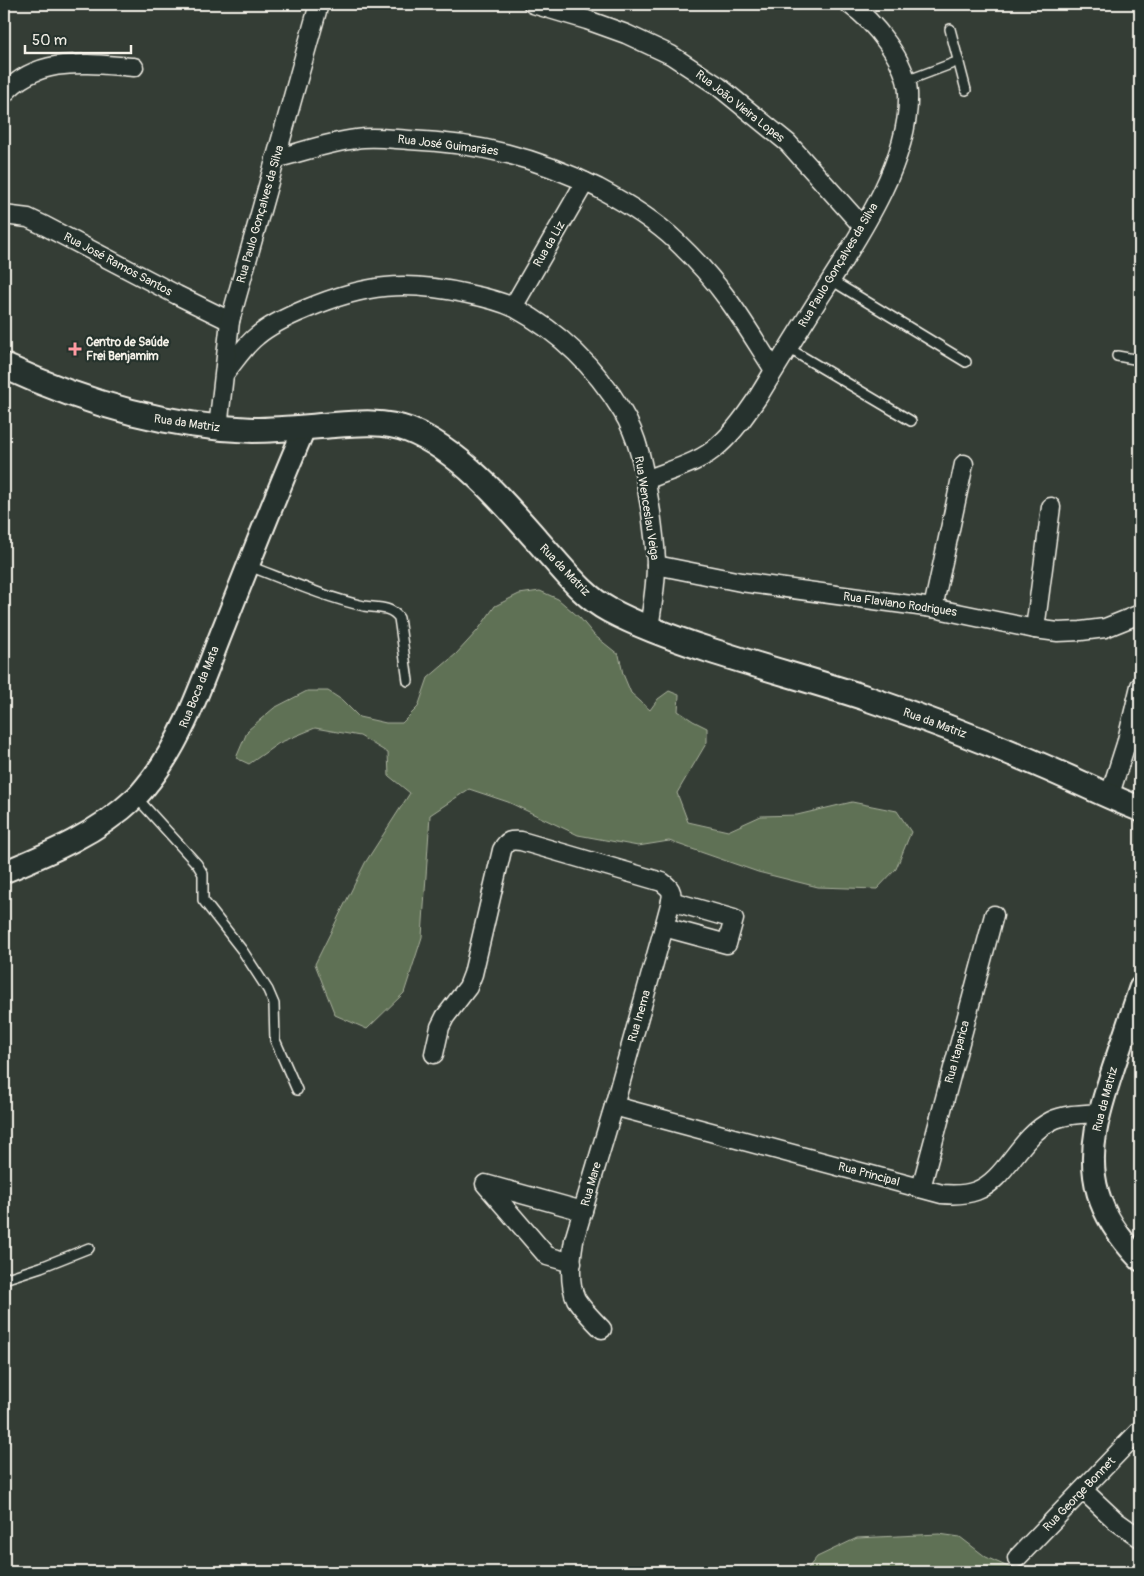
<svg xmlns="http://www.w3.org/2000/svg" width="1144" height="1576" font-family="Pangolin,sans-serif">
  <rect width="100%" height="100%" fill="#343d35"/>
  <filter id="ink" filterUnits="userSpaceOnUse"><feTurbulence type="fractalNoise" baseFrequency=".02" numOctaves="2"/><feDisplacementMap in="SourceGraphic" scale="10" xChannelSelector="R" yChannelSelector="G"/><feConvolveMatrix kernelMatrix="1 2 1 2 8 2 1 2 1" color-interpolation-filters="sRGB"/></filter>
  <g filter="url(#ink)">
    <!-- green -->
    <g fill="#5f7154" stroke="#aab19e">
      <path d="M540 591 558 599 580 618 594 635 619 655 623 674 631 693 650 710 658 699 669 691 679 695 678 711 693 721 707 728V742L677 793 688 822 728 831 761 816 797 815 852 802 897 811 911 832 896 869 877 889 818 887 758 872 669 841 638 846 578 835 508 802 469 789 430 815 422 937 404 993 367 1029 335 1015 315 964 365 863 410 793 389 776 388 753 360 736 315 728 279 743 249 764 236 758 248 730 274 708 307 691H328L342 700 359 717 386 723H402L418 707 428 678 456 654 478 630 495 606 519 594Z"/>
      <path d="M939 1534 960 1537 986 1557 1019 1572H805L817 1557 857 1538Z"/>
    </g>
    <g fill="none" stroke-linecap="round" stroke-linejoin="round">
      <!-- service casing -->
      <g stroke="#f4f1e8" stroke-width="12">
        <g id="service">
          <path d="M950 29 966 90"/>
          <path d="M906 81 959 61"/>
          <path d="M831 280 966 362"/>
          <path d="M788 348 911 421"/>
          <path d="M1117 356 1140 360"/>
          <path d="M249 566C286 580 324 597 364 606 376 608 391 606 399 618L408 681"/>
          <path d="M137 798 197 864 203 874V900L242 950 268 990 274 1004 275 1040 297 1090"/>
          <path d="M4 1279 41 1267 89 1248"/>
        </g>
      </g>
      <!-- minor casing -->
      <g stroke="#f4f1e8" stroke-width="21">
        <g id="minor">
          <path d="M533 4 587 20 626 34 671 55 718 86 788 143 863 227"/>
          <path d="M4 94C38 55 88 64 134 67"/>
          <path d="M275 159C302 152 329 142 356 139 373 136 392 139 409 140 478 143 536 157 598 188 626 203 653 219 676 241 695 259 713 279 729 301 745 323 759 347 774 370"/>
          <path d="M4 215 28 218 45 226 177 295 230 321"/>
          <path d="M513 307 585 182"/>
          <path d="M225 373C235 361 244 346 257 336 271 324 289 316 306 309 365 284 405 280 468 294 483 297 500 301 515 308 559 332 596 368 622 411 641 441 645 478 651 512 653 529 656 547 656 565 656 586 652 608 649 628"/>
          <path d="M218 428 230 321 319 4"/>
          <path d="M646 480C670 470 700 463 719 445 735 431 747 413 758 397 778 364 798 332 818 300 854 244 911 162 908 93 907 62 874 21 849 4"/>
          <path d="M656 565 741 582 933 608 1035 629 1058 632 1081 631 1105 628 1140 614"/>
          <path d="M933 608 964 464"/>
          <path d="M1035 629 1051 507"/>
          <path d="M1109 797 1126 744 1140 686"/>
          <path d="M1125 1033 1140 1031"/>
          <path d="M434 1054 440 1027 445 1017 468 987 473 974 502 850C507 840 511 840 521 841L662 882C670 888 673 891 671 901"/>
          <path d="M614 1106 942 1194C954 1195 965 1195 976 1191 1005 1181 1019 1137 1051 1121 1065 1114 1083 1114 1099 1113"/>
          <path d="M921 1188 994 915"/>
          <path d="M572 1263 547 1256 485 1184 583 1211"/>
          <path d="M602 1329C593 1320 583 1310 576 1299 568 1283 571 1258 574 1240L614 1106 664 927 671 901 734 919 727 944 664 927"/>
          <path d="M1083 1490 1116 1521 1140 1538"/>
          <path d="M1017 1558 1140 1430"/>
        </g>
      </g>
      <!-- tertiary casing -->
      <g stroke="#f4f1e8" stroke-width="25">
        <g id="tertiary">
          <path d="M4 872C50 853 98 833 135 798 141 793 145 787 150 781 186 735 203 678 225 624 251 558 277 492 305 427"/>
          <path d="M1140 988C1132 1012 1124 1036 1116 1060 1102 1103 1085 1148 1098 1193 1105 1218 1123 1242 1140 1260"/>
        </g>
      </g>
      <!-- secondary casing -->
      <g stroke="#f4f1e8" stroke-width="28">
        <path id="secondary" d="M4 366C82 402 166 427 253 430 280 430 307 427 334 425 359 423 385 421 409 430 463 451 512 512 550 555 568 575 585 597 609 610 641 627 675 639 709 650 761 667 814 681 866 698 925 718 985 741 1042 766 1075 780 1107 796 1140 809"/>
      </g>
      <!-- service -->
      <use href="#service" stroke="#26332d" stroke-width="9"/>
      <!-- minor -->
      <use href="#minor" stroke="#26332d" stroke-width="18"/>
      <!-- tertiary -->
      <use href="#tertiary" stroke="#26332d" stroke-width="21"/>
      <!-- secondary -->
      <use href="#secondary" stroke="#26332d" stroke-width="24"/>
    </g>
  </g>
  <!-- markers -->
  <path fill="#ff9aa2" stroke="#26332d" stroke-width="2" d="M72.5 341.5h5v5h5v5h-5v5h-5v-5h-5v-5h5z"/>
  <g text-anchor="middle" stroke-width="4.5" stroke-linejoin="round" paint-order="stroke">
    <!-- street labels -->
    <g font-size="12" fill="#f4f1e8" stroke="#26332d">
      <text transform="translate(740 106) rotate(38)" y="4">Rua João Vieira Lopes</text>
      <text transform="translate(448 145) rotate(7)" y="4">Rua José Guimarães</text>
      <text transform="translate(260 214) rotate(-74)" y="4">Rua Paulo Gonçalves da Silva</text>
      <text transform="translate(549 244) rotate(-60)" y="4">Rua da Liz</text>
      <text transform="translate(118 264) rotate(28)" y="4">Rua José Ramos Santos</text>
      <text transform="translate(838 265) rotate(-59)" y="4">Rua Paulo Gonçalves da Silva</text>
      <text transform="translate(187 423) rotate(8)" y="4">Rua da Matriz</text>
      <text transform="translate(647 508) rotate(81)" y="4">Rua Wenceslau Veiga</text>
      <text transform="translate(565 570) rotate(46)" y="4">Rua da Matriz</text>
      <text transform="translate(900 604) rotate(8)" y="4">Rua Flaviano Rodrigues</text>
      <text transform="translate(199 687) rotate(-68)" y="4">Rua Boca da Mata</text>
      <text transform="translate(935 723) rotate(20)" y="4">Rua da Matriz</text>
      <text transform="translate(639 1016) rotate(-74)" y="4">Rua Inema</text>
      <text transform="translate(957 1052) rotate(-75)" y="4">Rua Itaparica</text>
      <text transform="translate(1105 1099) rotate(-75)" y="4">Rua da Matriz</text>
      <text transform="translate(869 1174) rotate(15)" y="4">Rua Principal</text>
      <text transform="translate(591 1184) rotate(-74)" y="4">Rua Mare</text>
      <text transform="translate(1079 1494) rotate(-46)" y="4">Rua George Bonnet</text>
    </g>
    <!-- poi labels -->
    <g font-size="12" font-weight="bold" fill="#f4f1e8" stroke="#26332d" text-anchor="start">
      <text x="86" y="346">Centro de Saúde<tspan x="86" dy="14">Frei Benjamim</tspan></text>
    </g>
  </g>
  <!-- margin -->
  <rect width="1144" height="1576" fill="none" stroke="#26332d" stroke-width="20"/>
  <rect x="10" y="10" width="1124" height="1556" fill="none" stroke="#f4f1e8" stroke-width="2" filter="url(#ink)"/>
  <!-- scale -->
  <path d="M25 45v8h106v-8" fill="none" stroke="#f4f1e8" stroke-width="2.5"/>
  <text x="32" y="45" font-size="15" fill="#f4f1e8" stroke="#26332d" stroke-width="4" paint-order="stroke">50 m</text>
</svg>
